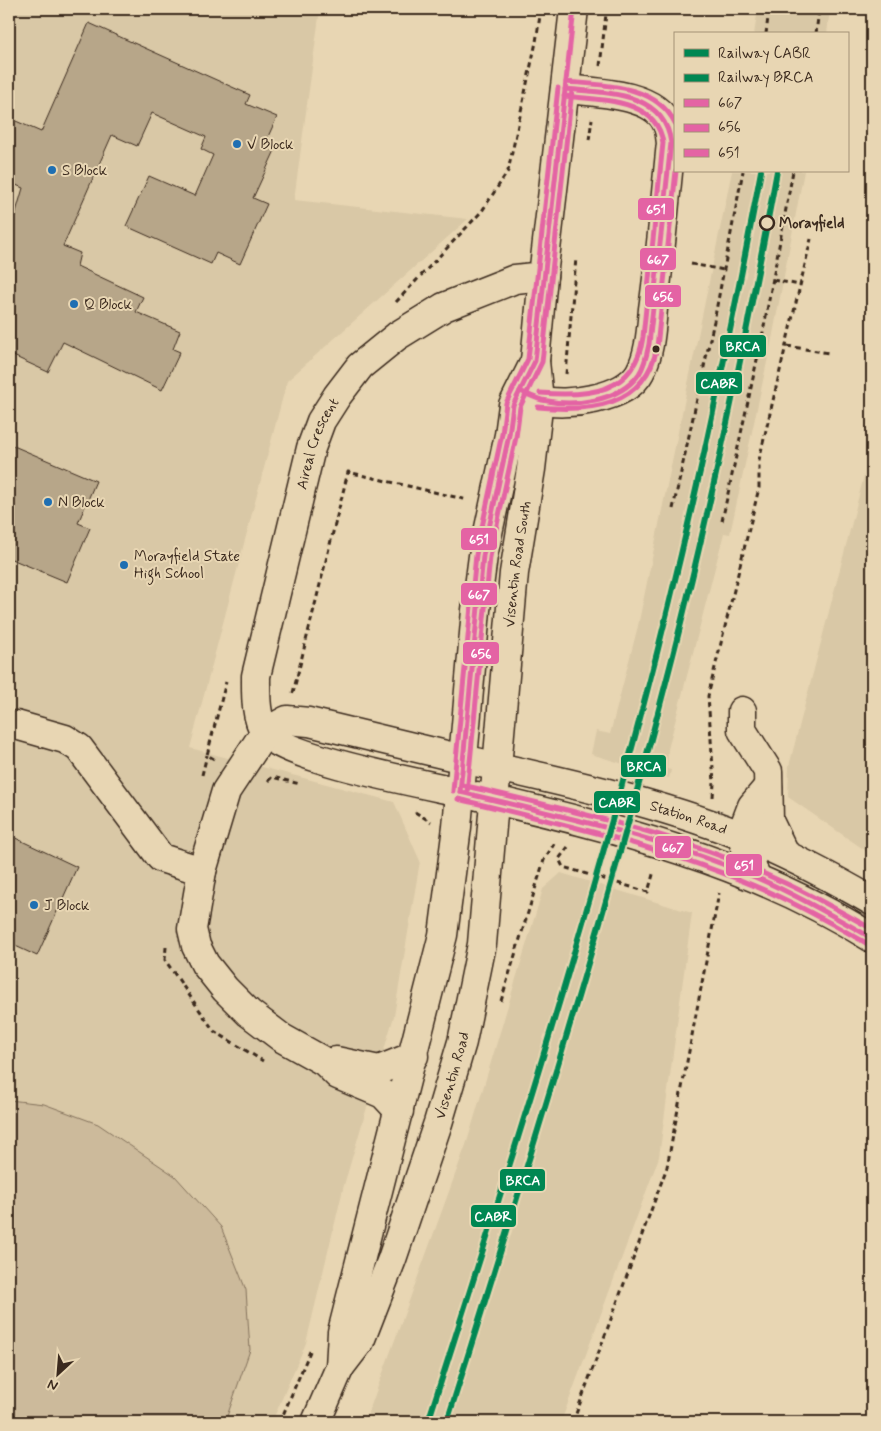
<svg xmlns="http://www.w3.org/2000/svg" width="881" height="1431" font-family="Mynerve,sans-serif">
  <rect width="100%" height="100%" fill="#e8d6b3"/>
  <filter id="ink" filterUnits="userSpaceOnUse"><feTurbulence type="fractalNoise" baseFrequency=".02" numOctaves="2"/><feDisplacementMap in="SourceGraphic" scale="10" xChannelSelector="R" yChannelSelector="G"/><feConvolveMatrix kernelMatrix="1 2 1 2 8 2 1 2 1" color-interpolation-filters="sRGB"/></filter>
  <g filter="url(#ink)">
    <!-- built -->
    <g fill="#d9c8a6">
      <path d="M9 9H320L294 200 468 219 287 381 190 748 394 802 420 861 394 1016 344 1185 306 1343 272 1422H9Z"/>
      <path d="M758 9H830L827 34H754Z"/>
      <path d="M732 171H804L773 334 730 534 724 533 668 749 667 769 671 770 669 778 591 754 596 731 610 734 638 626Z"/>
      <path d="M872 445V855L788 797 789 766Z"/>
      <path d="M561 873 692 913 659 1157 561 1422H365L467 1142 543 889Z"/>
    </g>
    <!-- green -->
    <path fill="#ccba9b" stroke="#84725c" d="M9 1100 44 1104 98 1124 175 1176 221 1227 246 1290 250 1350 225 1422H9Z"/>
    <!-- building -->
    <g fill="#b7a689" stroke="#3b2a1e">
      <path d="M89 23 250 95 246 104 277 117 266 141 277 146 253 198 267 204 240 264 216 253 211 264 126 226 149 176 195 196 213 155 201 149 206 137 152 113 137 146 112 135 63 246 80 253 77 266 143 297 136 312 180 331 173 349 180 352 162 390 63 342 48 372 9 354V236L23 188 9 182V118L41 132Z"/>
      <path d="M9 444 96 481 78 523 90 528 67 582 9 558Z"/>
      <path d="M9 835 77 867 37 956 9 943Z"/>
    </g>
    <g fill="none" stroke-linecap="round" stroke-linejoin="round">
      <!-- minor casing -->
      <g stroke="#3b2a1e" stroke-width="31">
        <g id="minor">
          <path d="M522 392C528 394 534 398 539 400 566 407 626 399 640 372 650 353 651 330 653 309 661 254 665 199 671 143 670 137 670 130 667 124 655 93 593 92 565 89"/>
          <path d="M742 711V730L768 771 769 821 785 854"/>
          <path d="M16 725 65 739 79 748 161 858 202 871 192 929 196 946 205 964 225 989 249 1013 282 1038 325 1062 338 1075 383 1094 399 1111"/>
          <path id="s1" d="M497 767 514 573 531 469 539 400 535 361 543 276 574 9"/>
          <path id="s2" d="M460 792C424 784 283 758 265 732 255 717 256 693 256 676L311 448 321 421 337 396 360 366 397 336 444 307 515 279 543 276"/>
          <path d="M202 871 226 791 265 732 287 720 309 722 463 759 476 610 483 556 509 435 513 405 535 361"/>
          <path d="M756 877 741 835 752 806 768 787"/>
          <path d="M336 1061 379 1070 414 1056"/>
        </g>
      </g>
      <!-- major casing -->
      <g stroke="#3b2a1e" stroke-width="31">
        <g id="major">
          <path d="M478 796C617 829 750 861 872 938"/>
          <path id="s3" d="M340 1367 342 1332 443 935 457 827 463 759C556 780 651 800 740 835 786 853 829 876 872 901"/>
          <path id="s4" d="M316 1422 340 1367 360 1341 392 1259 438 1123 462 1042 482 944 497 767"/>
        </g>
      </g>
      <!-- path -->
      <g stroke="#3b2a1e" stroke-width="3" stroke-dasharray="5 4" stroke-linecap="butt">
        <path d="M766 34 769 9"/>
        <path d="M816 34 819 9"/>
        <path d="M600 66 606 14"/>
        <path d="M589 140 592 119"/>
        <path d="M691 264 724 270"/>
        <path d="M773 280 800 285"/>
        <path d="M396 302 482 211 508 171 536 42 541 9"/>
        <path d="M787 346 829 353"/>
        <path d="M566 374 576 258"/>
        <path d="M673 509 714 321 743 171"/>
        <path d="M722 521 763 332 793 171"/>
        <path d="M293 693 348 472 468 500"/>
        <path d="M214 759 207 755 226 682"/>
        <path d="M202 775 207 755"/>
        <path d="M268 781 272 777 300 784"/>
        <path d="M713 797 714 783 708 696 759 488V460L811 239"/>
        <path d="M415 812 431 822"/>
        <path d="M568 847 559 859 563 867 648 892 654 871"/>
        <path d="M166 947 165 960 214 1031 263 1061"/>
        <path d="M501 1001 544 860 554 844"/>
        <path d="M280 1422 311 1349"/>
        <path d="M573 1422 667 1167 719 893"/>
      </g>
      <!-- minor -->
      <use href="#minor" stroke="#e8d6b3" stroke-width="28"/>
      <!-- major -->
      <use href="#major" stroke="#e8d6b3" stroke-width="28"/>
      <!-- bus-1 casing -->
      <g stroke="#e8d6b3" stroke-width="9">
        <g id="bus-1">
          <path d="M520 391C527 394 534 398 542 400 573 407 619 402 639 374 645 365 647 354 649 344L671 143C664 91 607 93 565 89"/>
          <path d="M460 792 483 556 509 435 513 405 535 361 574 9"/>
          <path d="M460 792C566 817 675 840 775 886 809 902 840 920 872 938"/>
        </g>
      </g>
      <!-- bus-2 casing -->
      <g stroke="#e8d6b3" stroke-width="9">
        <g id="bus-2">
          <path d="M566 82C603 85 656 84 675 123"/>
          <path d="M538 407C590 412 645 407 657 347L676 171"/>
          <path d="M467 793 490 557 516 437 520 407 542 362 572 90"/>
          <path d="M458 799C564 824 671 848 771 893 805 908 836 926 868 944"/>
        </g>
      </g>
      <!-- bus-3 casing -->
      <g stroke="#e8d6b3" stroke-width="9">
        <g id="bus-3">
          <path d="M540 393C588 397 635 394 643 337L663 143C657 98 600 100 564 96"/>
          <path d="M462 785C568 810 678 833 778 880 811 894 841 912 872 929"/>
          <path d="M453 791 476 555 502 434 506 403 528 359 558 88"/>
        </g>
      </g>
      <!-- bus-1 -->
      <use href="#bus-1" stroke="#e463a4" stroke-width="5"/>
      <!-- bus-2 -->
      <use href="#bus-2" stroke="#e463a4" stroke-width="5"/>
      <!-- bus-3 -->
      <use href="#bus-3" stroke="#e463a4" stroke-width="5"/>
      <!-- rail-1 casing -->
      <g stroke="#e8d6b3" stroke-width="10">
        <path id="rail-1" d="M428 1422C505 1182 581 942 645 699 691 525 728 348 761 171"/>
      </g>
      <!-- rail-2 casing -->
      <g stroke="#e8d6b3" stroke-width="10">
        <path id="rail-2" d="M447 1422C527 1168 607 913 673 655 714 495 747 333 777 171"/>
      </g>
      <!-- rail-1 -->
      <use href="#rail-1" stroke="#008752" stroke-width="6"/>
      <!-- rail-2 -->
      <use href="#rail-2" stroke="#008752" stroke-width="6"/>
    </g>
  </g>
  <!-- markers -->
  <g fill="#1f6fb2" stroke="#e8d6b3" stroke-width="2">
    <circle cx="237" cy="144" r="5"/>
    <circle cx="52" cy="170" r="5"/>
    <circle cx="74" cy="304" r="5"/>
    <circle cx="48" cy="502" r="5"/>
    <circle cx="124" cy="565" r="5"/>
    <circle cx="34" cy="905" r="5"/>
  </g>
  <circle fill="#e8d6b3" stroke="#3b2a1e" stroke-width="2.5" cx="767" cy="223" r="7"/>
  <circle fill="#3b2a1e" stroke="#e8d6b3" stroke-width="2" cx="656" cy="349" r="4.5"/>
  <g text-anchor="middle" stroke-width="4" stroke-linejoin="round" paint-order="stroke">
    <!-- poi labels -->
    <g font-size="15" fill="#3b2a1e" stroke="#e8d6b3" text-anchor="start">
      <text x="247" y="149">V Block</text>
      <text x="62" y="175">S Block</text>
      <text x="84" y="309">Q Block</text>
      <text x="58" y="507">N Block</text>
      <text x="134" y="561">Morayfield State<tspan x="134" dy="17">High School</tspan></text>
      <text x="44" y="910">J Block</text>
    </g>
    <!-- stop labels -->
    <g font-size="15" font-weight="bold" fill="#3b2a1e" stroke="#e8d6b3" text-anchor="start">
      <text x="779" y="228">Morayfield</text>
    </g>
    <!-- street labels -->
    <g font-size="15" fill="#3b2a1e" stroke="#e8d6b3">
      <text dy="5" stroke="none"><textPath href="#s2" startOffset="504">Aireal Crescent</textPath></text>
      <text dy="5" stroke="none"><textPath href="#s1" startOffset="204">Visentin Road South</textPath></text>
      <text dy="5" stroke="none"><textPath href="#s3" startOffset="855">Station Road</textPath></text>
      <text dy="5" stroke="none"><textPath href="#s4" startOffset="374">Visentin Road</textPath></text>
    </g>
  </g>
  <g stroke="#e8d6b3" stroke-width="2">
    <rect x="637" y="197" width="38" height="24" rx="5" fill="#e463a4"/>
    <rect x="639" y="247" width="38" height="24" rx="5" fill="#e463a4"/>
    <rect x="644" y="284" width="38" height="24" rx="5" fill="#e463a4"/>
    <rect x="719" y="334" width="48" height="24" rx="5" fill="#008752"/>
    <rect x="695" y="371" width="48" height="24" rx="5" fill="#008752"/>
    <rect x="460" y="527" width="38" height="24" rx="5" fill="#e463a4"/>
    <rect x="460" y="582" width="38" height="24" rx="5" fill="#e463a4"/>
    <rect x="462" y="641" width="38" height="24" rx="5" fill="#e463a4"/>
    <rect x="620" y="754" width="47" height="24" rx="5" fill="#008752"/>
    <rect x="593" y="790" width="48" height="24" rx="5" fill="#008752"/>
    <rect x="654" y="835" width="38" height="24" rx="5" fill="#e463a4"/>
    <rect x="725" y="853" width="38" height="24" rx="5" fill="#e463a4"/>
    <rect x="499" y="1168" width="47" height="24" rx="5" fill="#008752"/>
    <rect x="470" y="1204" width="47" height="24" rx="5" fill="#008752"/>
  </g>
  <g font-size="14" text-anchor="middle" font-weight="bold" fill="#fff">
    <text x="656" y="214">651</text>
    <text x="658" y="264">667</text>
    <text x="663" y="301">656</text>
    <text x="743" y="351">BRCA</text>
    <text x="719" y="388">CABR</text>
    <text x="479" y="544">651</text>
    <text x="479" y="599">667</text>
    <text x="481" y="658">656</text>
    <text x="644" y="771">BRCA</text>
    <text x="617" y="807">CABR</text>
    <text x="673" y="852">667</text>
    <text x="744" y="870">651</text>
    <text x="523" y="1185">BRCA</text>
    <text x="493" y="1221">CABR</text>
  </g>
  <!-- margin -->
  <rect width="881" height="1431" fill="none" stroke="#e8d6b3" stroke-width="30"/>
  <rect x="15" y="15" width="851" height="1401" fill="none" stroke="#3b2a1e" stroke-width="2" filter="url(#ink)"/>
  <!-- legend -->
  <rect x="674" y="32" width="175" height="140" fill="#e8d6b3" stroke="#a39177"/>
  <rect x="684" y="49" width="25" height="8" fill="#008752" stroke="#a39177"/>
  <text x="718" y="58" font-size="15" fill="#3b2a1e">Railway CABR</text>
  <rect x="684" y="74" width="25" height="8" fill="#008752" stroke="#a39177"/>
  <text x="718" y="82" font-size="15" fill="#3b2a1e">Railway BRCA</text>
  <rect x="684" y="99" width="25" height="8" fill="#e463a4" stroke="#a39177"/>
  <text x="718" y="108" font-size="15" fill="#3b2a1e">667</text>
  <rect x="684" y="124" width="25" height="8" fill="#e463a4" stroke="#a39177"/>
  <text x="718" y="132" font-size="15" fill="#3b2a1e">656</text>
  <rect x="684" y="149" width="25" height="8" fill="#e463a4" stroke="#a39177"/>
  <text x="718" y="158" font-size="15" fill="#3b2a1e">651</text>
  <!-- north arrow -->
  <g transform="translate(58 1374) rotate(206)" stroke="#e8d6b3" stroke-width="4" paint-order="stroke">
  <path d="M0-4L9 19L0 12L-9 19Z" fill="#3b2a1e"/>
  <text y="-8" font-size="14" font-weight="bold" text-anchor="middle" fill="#3b2a1e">N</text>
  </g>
</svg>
